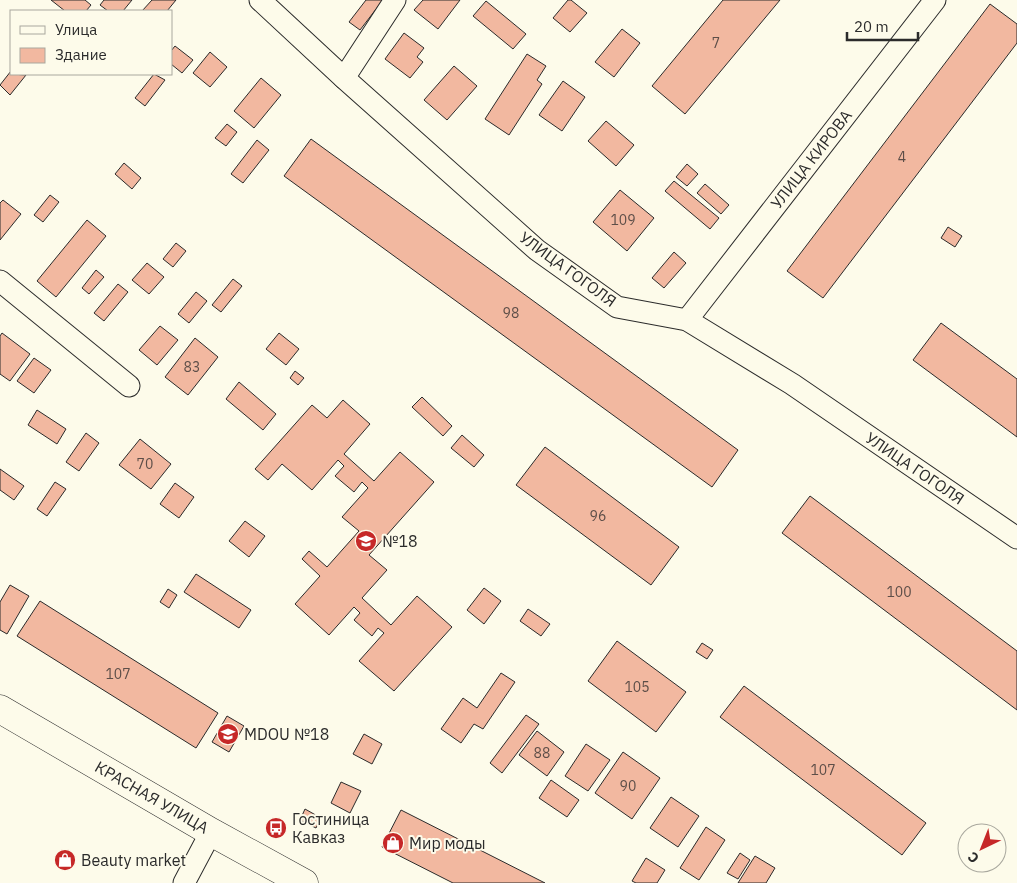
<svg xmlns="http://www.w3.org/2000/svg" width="1017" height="883" font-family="'IBM Plex Sans',sans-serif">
  <rect width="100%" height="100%" fill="#fdfbea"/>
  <!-- building -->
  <g fill="#f2b8a0" stroke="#2b2b2b">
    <path d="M51 0H85L91 5 86 11H65Z"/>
    <path d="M104 0H132L123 11H108L100 5Z"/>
    <path d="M152 0H176L167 11H142Z"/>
    <path d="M366 0H383L360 30 349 22Z"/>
    <path d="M423 0H460L438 29 414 10Z"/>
    <path d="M568 0H571L587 13 570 32 553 18Z"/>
    <path d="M723 0H780L685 114 652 86Z"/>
    <path d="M486 1 526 34 513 49 473 16Z"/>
    <path d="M990 4 1017 24V43L823 298 787 271Z"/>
    <path d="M622 29 640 43 614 77 595 62Z"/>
    <path d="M404 33 424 48 417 57 423 62 410 78 385 59Z"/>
    <path d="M175 46 193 60 182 73 171 64V51Z"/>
    <path d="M210 52 227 67 210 87 193 73Z"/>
    <path d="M527 54 546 66 537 80 542 84 509 135 485 119Z"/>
    <path d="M454 66 477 86 447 120 424 100Z"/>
    <path d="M11 71V74L26 75 10 95 0 85Z"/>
    <path d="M154 74 165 80 145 106 135 98Z"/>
    <path d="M261 78 281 95 254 128 234 111Z"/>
    <path d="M563 81 585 97 562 131 539 115Z"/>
    <path d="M606 121 634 145 616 166 588 141Z"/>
    <path d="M227 124 237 132 226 146 215 138Z"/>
    <path d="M311 139 738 450 712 487 284 176Z"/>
    <path d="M257 140 269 150 243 183 231 174Z"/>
    <path d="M124 163 141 178 132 189 115 174Z"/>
    <path d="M687 164 698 174 687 186 676 177Z"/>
    <path d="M674 181 719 218 710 229 665 191Z"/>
    <path d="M705 184 729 205 721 214 697 193Z"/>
    <path d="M620 190 654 218 627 251 593 222Z"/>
    <path d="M50 195 59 202 43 222 34 215Z"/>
    <path d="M3 200 21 214 0 240V203Z"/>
    <path d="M87 220 106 236 56 297 37 281Z"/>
    <path d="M948 227 962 236 955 247 941 238Z"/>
    <path d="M176 243 186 251 173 267 163 259Z"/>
    <path d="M674 252 686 263 664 288 652 278Z"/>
    <path d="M147 263 164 277 149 294 132 280Z"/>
    <path d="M96 270 104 277 89 294 82 288Z"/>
    <path d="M233 279 242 286 221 312 212 305Z"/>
    <path d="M118 284 128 292 104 321 94 313Z"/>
    <path d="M196 292 207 301 189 323 178 314Z"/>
    <path d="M941 323 1017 379V437L913 360Z"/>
    <path d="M160 326 178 340 157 365 139 350Z"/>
    <path d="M2 333 30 354 10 381 0 374V336Z"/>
    <path d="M279 333 299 349 286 365 266 349Z"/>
    <path d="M195 338 218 357 188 395 165 377Z"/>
    <path d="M34 358 51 370 34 393 17 381Z"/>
    <path d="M295 371 304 378 298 385 290 378Z"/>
    <path d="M239 382 276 414 263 430 226 399Z"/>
    <path d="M422 397 452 426 443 436 412 407Z"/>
    <path d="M343 400 370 424 344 454 374 481 400 452 434 482 369 555 387 570 362 598 391 625 417 596 452 627 394 691 359 661 384 633 378 628 372 636 354 620 360 613 354 607 329 635 295 604 320 576 302 559 309 551 327 567 359 531 342 517 368 488 362 482 354 492 335 476 344 466 338 460 312 490 282 464 268 480 255 469 312 405 327 418Z"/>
    <path d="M37 410 66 429 57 444 28 425Z"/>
    <path d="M86 433 99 443 79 471 66 462Z"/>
    <path d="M462 435 484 455 474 467 451 448Z"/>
    <path d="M140 439 171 464 151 489 119 465Z"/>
    <path d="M545 447 679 547 651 585 516 485Z"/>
    <path d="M0 469 24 486 14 500 0 490Z"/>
    <path d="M55 482 66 489 47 516 37 509Z"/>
    <path d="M175 483 194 497 179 518 160 504Z"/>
    <path d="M810 496 1017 651V710L782 533Z"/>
    <path d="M245 521 265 536 249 557 229 541Z"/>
    <path d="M196 574 251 610 239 628 184 592Z"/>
    <path d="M10 585 29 596 7 634 0 630V602Z"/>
    <path d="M484 588 501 601 484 624 467 610Z"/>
    <path d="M168 589 177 595 169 608 160 602Z"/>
    <path d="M40 601 218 713 196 748 17 636Z"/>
    <path d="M528 609 550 624 541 636 520 621Z"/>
    <path d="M617 641 686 692 656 732 588 681Z"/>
    <path d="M702 643 713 650 707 659 696 652Z"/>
    <path d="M501 673 515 682 483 729 474 724 461 743 441 729 463 698 477 708Z"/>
    <path d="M744 686 926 823 902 855 720 717Z"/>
    <path d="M526 715 539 724 502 773 490 763Z"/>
    <path d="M227 716 244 726 229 752 212 742Z"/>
    <path d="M537 731 564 752 547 776 519 755Z"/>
    <path d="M364 734 382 744 372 764 353 754Z"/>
    <path d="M586 744 610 760 588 791 565 776Z"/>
    <path d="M623 752 660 778 632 819 595 793Z"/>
    <path d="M551 780 579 800 567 817 539 798Z"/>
    <path d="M341 782 361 791 350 813 331 803Z"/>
    <path d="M671 797 699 816 678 847 650 828Z"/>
    <path d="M305 809 321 818 316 828 300 820Z"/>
    <path d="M401 810 545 883H453L382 847Z"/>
    <path d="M706 827 725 840 699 880 680 868Z"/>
    <path d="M740 853 750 860 738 879 727 873Z"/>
    <path d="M755 856 775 868 766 883H738Z"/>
    <path d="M646 858 665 870 657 883H636L632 881Z"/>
  </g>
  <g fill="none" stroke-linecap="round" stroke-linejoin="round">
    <!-- street casing -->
    <g stroke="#2b2b2b" stroke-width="23">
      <g id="street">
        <path d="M260 0 344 78 537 250 617 307 687 320 792 384 1017 538"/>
        <path d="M344 78 395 0"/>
        <path d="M0 281 129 386"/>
        <path d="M687 320 935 0"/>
        <path d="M184 883 211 832"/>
      </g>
    </g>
    <!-- secondary casing -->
    <g stroke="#2b2b2b" stroke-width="29">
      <path id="secondary" d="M0 709 211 832 304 883"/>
    </g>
    <!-- street -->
    <use href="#street" stroke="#fdfbea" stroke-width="21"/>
    <!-- secondary -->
    <use href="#secondary" stroke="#fdfbea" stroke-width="28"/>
  </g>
  <!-- icons -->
  <defs>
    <g id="school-disc" transform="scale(1.125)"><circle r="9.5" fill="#c62828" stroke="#fdfbea"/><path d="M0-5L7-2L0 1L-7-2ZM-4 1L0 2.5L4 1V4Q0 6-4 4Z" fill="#fff"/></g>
    <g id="bus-disc" transform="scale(1.125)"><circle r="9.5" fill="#c62828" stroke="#fdfbea"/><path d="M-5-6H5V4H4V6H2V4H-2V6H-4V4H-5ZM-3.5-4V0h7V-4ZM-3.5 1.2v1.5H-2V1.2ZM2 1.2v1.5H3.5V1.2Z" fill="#fff"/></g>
    <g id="shop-disc" transform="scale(1.125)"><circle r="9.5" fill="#c62828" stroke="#fdfbea"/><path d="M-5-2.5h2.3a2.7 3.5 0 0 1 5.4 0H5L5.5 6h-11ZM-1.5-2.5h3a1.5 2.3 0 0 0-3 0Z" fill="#fff"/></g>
  </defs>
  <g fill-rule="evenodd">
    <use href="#school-disc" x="366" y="541"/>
    <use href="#school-disc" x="228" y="734"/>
    <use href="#bus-disc" x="276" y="828"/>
    <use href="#shop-disc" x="393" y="843"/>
    <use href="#shop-disc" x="65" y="860"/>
  </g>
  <g text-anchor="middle" stroke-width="4" stroke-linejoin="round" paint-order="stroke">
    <!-- number labels -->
    <g font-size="14" fill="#5d4e48">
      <text x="716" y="48">7</text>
      <text x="902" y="162">4</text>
      <text x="623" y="225">109</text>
      <text x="511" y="318">98</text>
      <text x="192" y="372">83</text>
      <text x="145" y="469">70</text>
      <text x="598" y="521">96</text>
      <text x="899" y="597">100</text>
      <text x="118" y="679">107</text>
      <text x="637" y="692">105</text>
      <text x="542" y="758">88</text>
      <text x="823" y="775">107</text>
      <text x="628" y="791">90</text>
    </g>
    <!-- street labels -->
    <g font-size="16" fill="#2b2b2b" stroke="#fdfbea">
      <text transform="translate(811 159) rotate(-52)" y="6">УЛИЦА КИРОВА</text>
      <text transform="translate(568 269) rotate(36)" y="6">УЛИЦА ГОГОЛЯ</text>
      <text transform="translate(915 468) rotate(34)" y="6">УЛИЦА ГОГОЛЯ</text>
      <text transform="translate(152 797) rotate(30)" y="6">КРАСНАЯ УЛИЦА</text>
    </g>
    <!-- poi labels -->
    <g font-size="16" fill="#2b2b2b" stroke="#fdfbea" text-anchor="start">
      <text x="382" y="547">№18</text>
      <text x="244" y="740">MDOU №18</text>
      <text x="292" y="825">Гостиница<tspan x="292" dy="18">Кавказ</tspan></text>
      <text x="409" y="849">Мир моды</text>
      <text x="81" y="866">Beauty market</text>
    </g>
  </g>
  <!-- legend -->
  <rect x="10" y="10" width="162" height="65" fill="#fdfbea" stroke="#a9a89e"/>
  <rect x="20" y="26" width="25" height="8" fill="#fdfbea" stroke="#a9a89e"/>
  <text x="55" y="35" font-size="15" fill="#2b2b2b">Улица</text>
  <rect x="20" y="48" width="25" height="15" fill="#f2b8a0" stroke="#a9a89e"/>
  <text x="55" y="60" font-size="15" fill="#2b2b2b">Здание</text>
  <!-- north arrow -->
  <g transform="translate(982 848) rotate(223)"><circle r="24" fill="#fdfbea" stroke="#a9a89e"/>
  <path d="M0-4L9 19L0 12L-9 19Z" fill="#c62828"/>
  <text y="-8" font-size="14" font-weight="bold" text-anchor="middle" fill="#2b2b2b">С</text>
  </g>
  <!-- scale -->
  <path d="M847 32v8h71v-8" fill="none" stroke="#2b2b2b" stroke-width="2.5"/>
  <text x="854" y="32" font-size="15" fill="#2b2b2b" stroke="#fdfbea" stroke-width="4" paint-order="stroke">20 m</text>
</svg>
